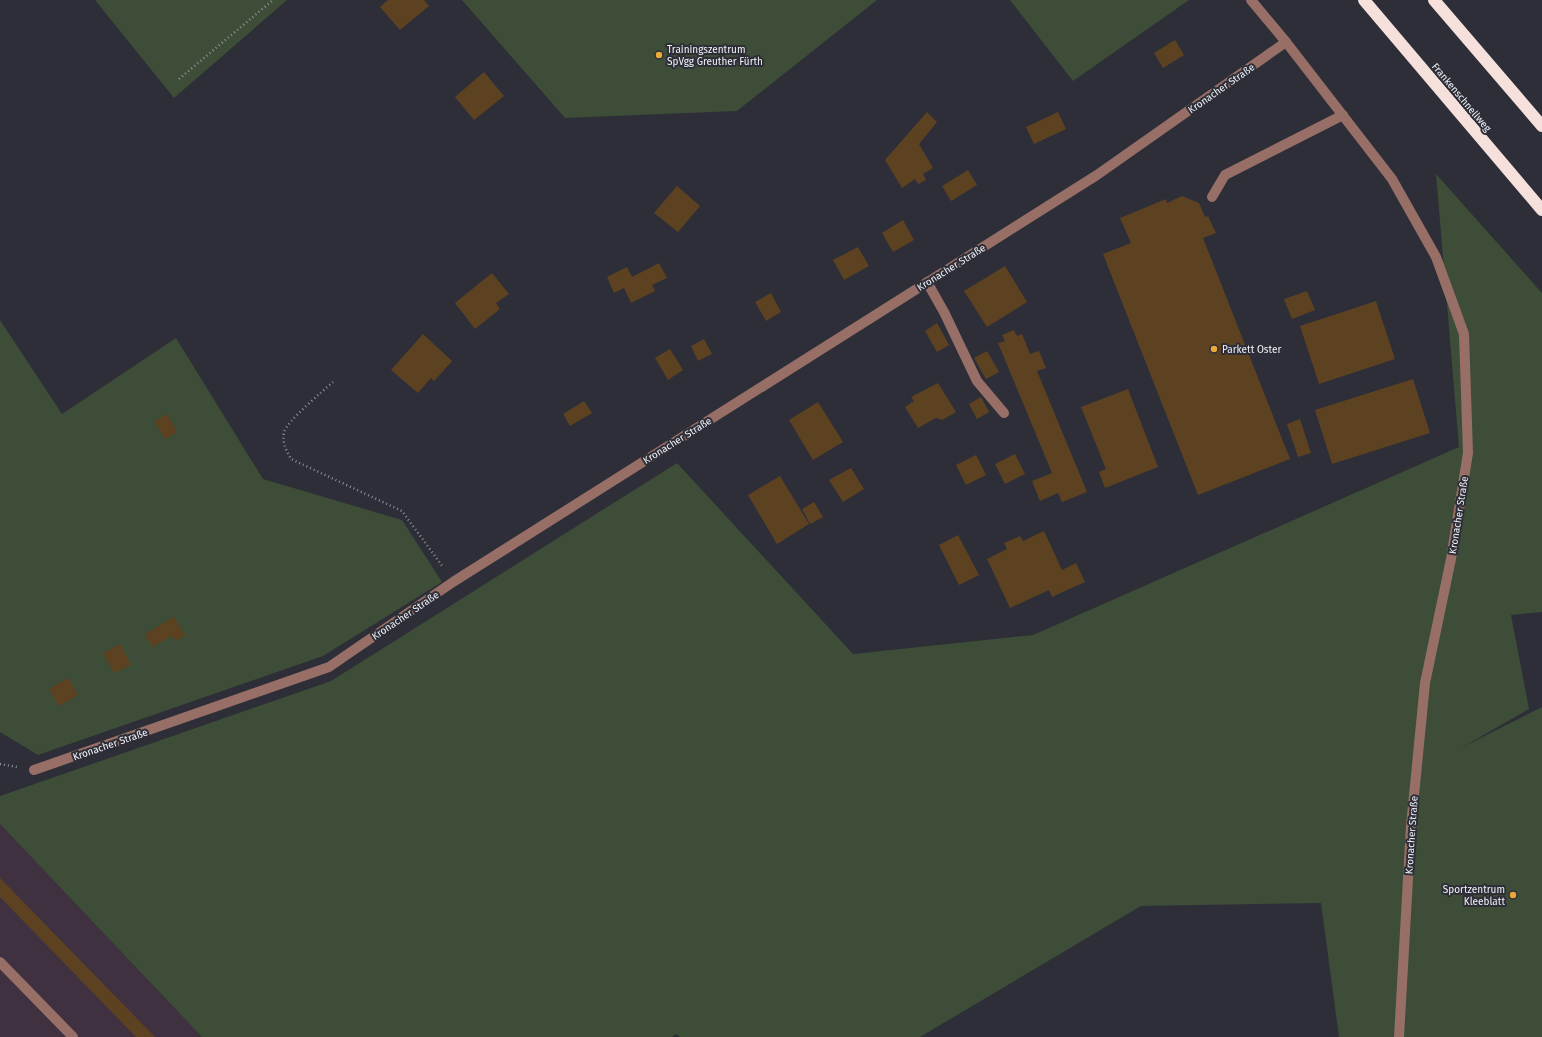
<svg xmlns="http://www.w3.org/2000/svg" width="1542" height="1037" font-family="'Fira Sans',sans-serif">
  <rect width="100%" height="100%" fill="#2d2e37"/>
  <!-- industrial -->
  <path fill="#3f313f" d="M0 824 202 1037H0Z"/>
  <!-- green -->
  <g fill="#3d4d37">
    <path d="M95 0H287L174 98Z"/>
    <path d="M462 0H877L737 111 565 118Z"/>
    <path d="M1010 0H1189L1073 81Z"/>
    <path d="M1436 174 1542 293V612L1511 615 1529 709 1461 748 1542 707V1037H1339L1321 903 1141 906 920 1037H680L676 1034 672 1037H202L0 824V796L331 681 677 463 853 654 1033 635 1459 447Z"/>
    <path d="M0 320 62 414 176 338 263 479 402 520 442 582 323 656 38 755 0 732Z"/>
  </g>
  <!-- building -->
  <g fill="#5d4222">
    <path d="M388 0H424L429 6 400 30 380 7Z"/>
    <path d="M1175 40 1184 55 1163 68 1154 53Z"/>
    <path d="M484 72 504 96 474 120 455 97Z"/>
    <path d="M927 112 937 122 919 144 933 168 923 174 926 180 918 184 915 179 902 188 885 160Z"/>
    <path d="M1058 112 1066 129 1034 144 1026 127Z"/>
    <path d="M968 170 977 185 951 201 942 186Z"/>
    <path d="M677 186 700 206 678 232 654 213Z"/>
    <path d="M1182 196 1199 203 1205 217 1208 216 1216 233 1203 238 1290 459 1198 495 1103 254 1131 243 1120 218 1166 199 1167 203Z"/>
    <path d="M903 220 914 240 893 252 882 233Z"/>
    <path d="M858 247 869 266 844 280 833 260Z"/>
    <path d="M659 263 667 278 652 285 655 291 631 303 624 288 614 293 607 277 627 267 632 277Z"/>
    <path d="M1005 266 1027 302 987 327 964 291Z"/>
    <path d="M492 273 509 294 496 303 500 309 475 329 455 303Z"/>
    <path d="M1307 291 1315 310 1292 319 1284 299Z"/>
    <path d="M771 293 781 312 766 321 755 302Z"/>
    <path d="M1376 301 1395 359 1319 384 1300 326Z"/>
    <path d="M937 323 949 345 937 352 925 331Z"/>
    <path d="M1014 330 1017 336 1022 334 1030 354 1039 351 1046 368 1037 371 1087 492 1062 502 1058 493 1040 501 1032 481 1052 473 998 343 1005 341 1002 335Z"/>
    <path d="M423 334 452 361 434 381 431 378 418 393 391 370Z"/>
    <path d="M704 339 712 354 698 361 691 346Z"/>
    <path d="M670 349 683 370 668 380 655 358Z"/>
    <path d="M987 351 999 372 986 379 974 358Z"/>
    <path d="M1413 379 1430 433 1332 464 1315 410Z"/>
    <path d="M938 383 956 412 942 420 936 418 918 428 905 407 914 401 911 397Z"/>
    <path d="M1128 389 1158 467 1105 488 1099 472 1106 469 1081 407Z"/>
    <path d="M981 397 989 412 977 419 969 404Z"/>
    <path d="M584 401 592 413 570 426 563 414Z"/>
    <path d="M818 402 843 442 813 460 789 420Z"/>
    <path d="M167 414 177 432 165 439 154 421Z"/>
    <path d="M1300 419 1311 453 1298 457 1287 424Z"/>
    <path d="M1015 454 1025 474 1005 484 995 464Z"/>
    <path d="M976 455 986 475 966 485 956 465Z"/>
    <path d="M851 468 864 489 843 502 829 480Z"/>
    <path d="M780 476 809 524 777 544 748 495Z"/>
    <path d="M814 502 823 517 810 524 802 509Z"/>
    <path d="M1044 531 1062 570 1076 563 1085 582 1052 597 1049 590 1010 608 987 559 1007 549 1004 543 1020 536 1023 541Z"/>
    <path d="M958 535 979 575 959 585 939 545Z"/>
    <path d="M174 617 185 636 175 641 172 636 152 647 145 634Z"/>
    <path d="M120 644 131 665 114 673 103 653Z"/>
    <path d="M68 678 78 695 59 706 49 689Z"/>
    <path d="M0 878 155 1037H136L0 897Z"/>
  </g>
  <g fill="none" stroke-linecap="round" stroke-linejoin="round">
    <!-- path -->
    <g stroke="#909199" stroke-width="2.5" stroke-dasharray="1 3" stroke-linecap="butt">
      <path d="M179 79 273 0"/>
      <path d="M333 382C323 391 287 421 284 432 282 443 286 450 291 459L402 511 443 567"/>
      <path d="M0 764 17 767"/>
    </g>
    <!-- minor -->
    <g stroke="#986f67" stroke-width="10">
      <path d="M1251 0 1286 42 1392 179 1436 257 1464 334 1468 453 1451 559 1425 683 1411 826 1399 1037"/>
      <path d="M1212 197 1225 175 1343 115"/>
      <path d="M927 282 944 312 977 381 1004 413"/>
      <path d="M34 770 329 667 453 582 1097 175 1286 42"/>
      <path d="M0 962 73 1037"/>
    </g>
    <!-- highway -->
    <g stroke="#f5e0db" stroke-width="12">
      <path d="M1364 0 1542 210"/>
      <path d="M1434 0 1542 126"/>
    </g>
  </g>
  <!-- markers -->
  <g fill="#eca93a" stroke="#2d2e37" stroke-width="1.5">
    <circle cx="659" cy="55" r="4"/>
    <circle cx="1214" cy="349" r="4"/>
    <circle cx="1513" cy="895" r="4"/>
  </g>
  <g text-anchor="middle" stroke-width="4" stroke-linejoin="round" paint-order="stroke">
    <!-- poi labels -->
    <g font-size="10" fill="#f2f3f9" stroke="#2d2e37" text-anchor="start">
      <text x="667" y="53">Trainingszentrum<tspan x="667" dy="12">SpVgg Greuther Fürth</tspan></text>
      <text x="1222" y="353">Parkett Oster</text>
      <text x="1505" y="893" text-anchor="end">Sportzentrum<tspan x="1505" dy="12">Kleeblatt</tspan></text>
    </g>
    <!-- street labels -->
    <g font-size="10" fill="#f2f3f9" stroke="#2d2e37">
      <text transform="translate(1221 88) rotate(-35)" y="4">Kronacher Straße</text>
      <text transform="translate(1462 97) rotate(50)" y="4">Frankenschnellweg</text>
      <text transform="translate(951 267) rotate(-32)" y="4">Kronacher Straße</text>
      <text transform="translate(677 440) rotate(-32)" y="4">Kronacher Straße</text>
      <text transform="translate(1458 515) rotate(-81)" y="4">Kronacher Straße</text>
      <text transform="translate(405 615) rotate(-34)" y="4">Kronacher Straße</text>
      <text transform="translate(110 744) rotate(-19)" y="4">Kronacher Straße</text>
      <text transform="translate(1411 835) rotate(-86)" y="4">Kronacher Straße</text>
    </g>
  </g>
</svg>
